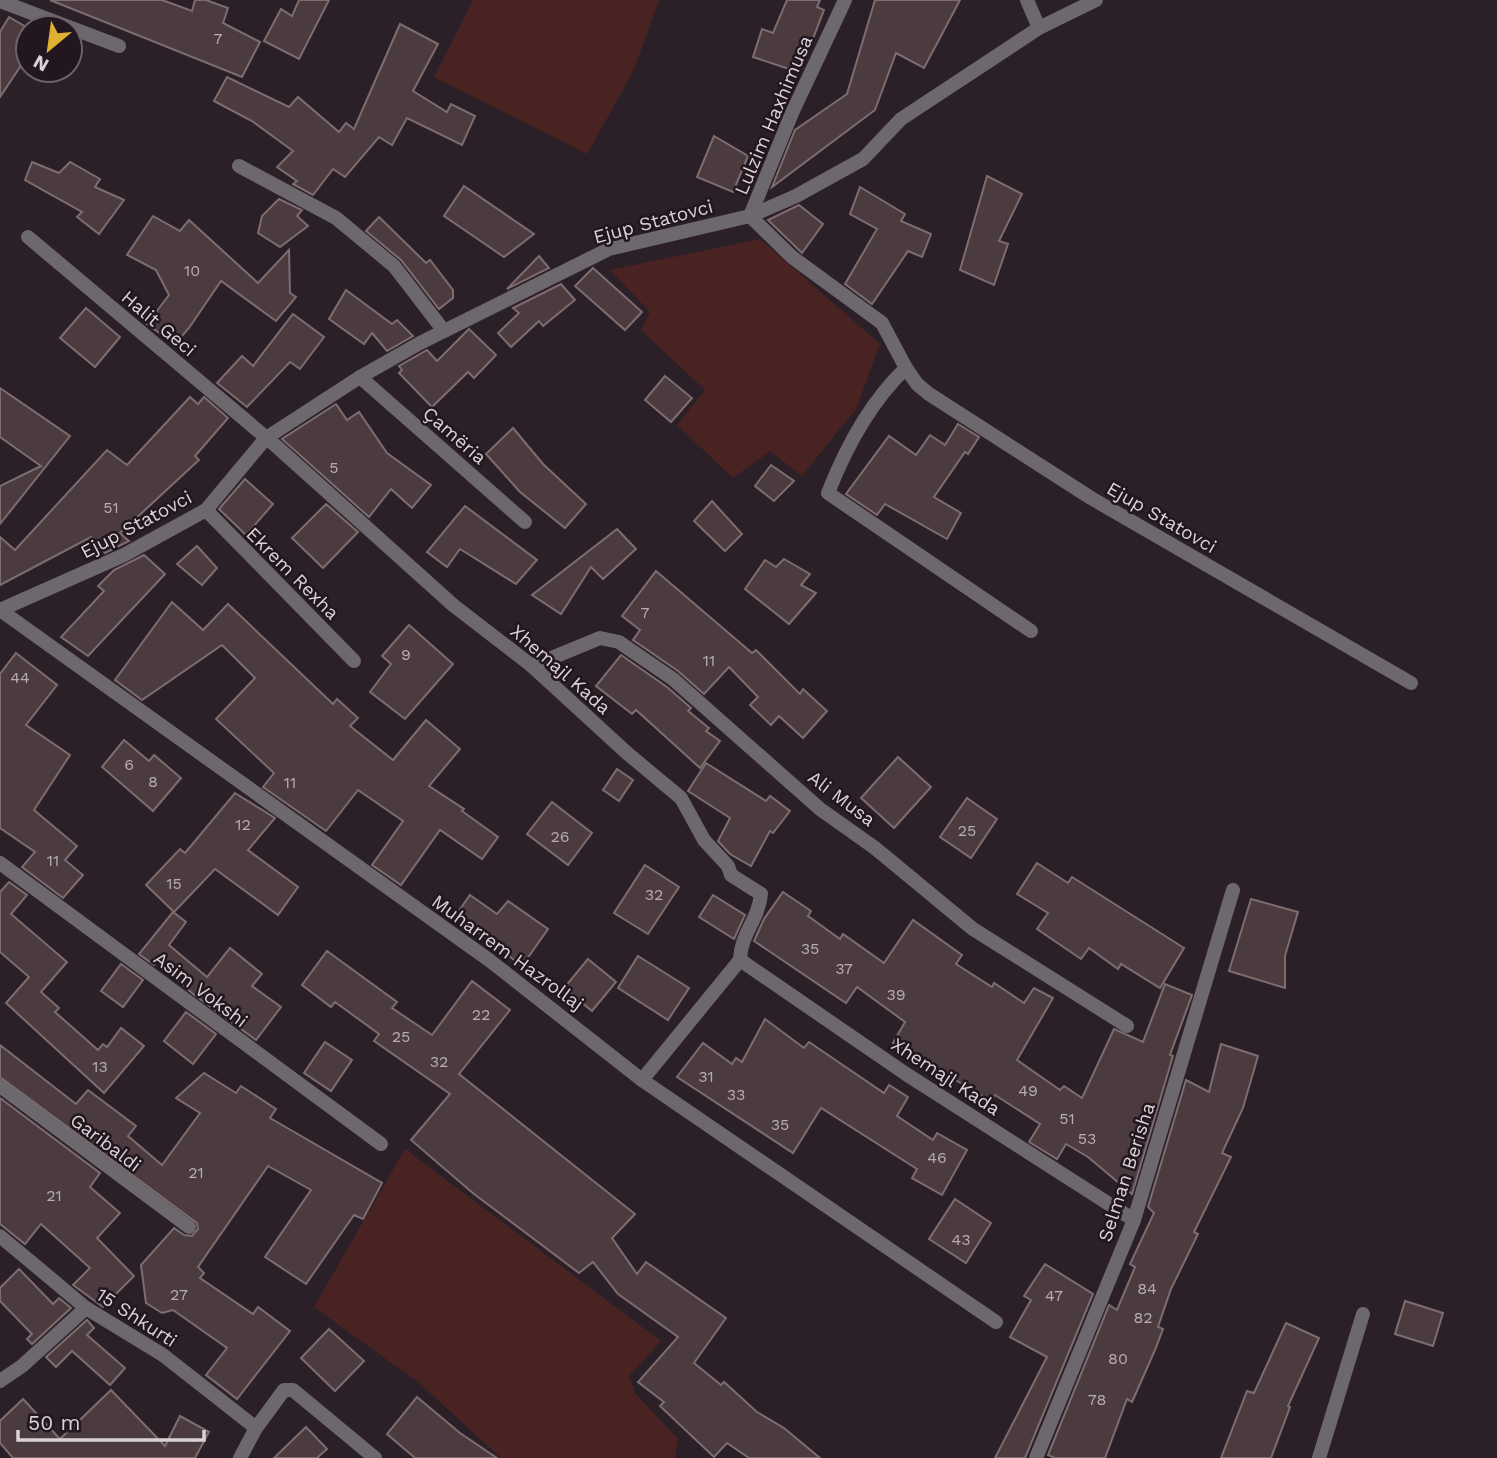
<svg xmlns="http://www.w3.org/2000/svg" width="1497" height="1458" font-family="'Work Sans',sans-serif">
  <rect width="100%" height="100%" fill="#2c2028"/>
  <!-- green -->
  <g fill="#482321">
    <path d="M473 0H659L633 72 587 154 434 77Z"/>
    <path d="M760 239 880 344 856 409 802 476 770 451 733 478 677 425 705 390 641 330 650 312 610 270Z"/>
    <path d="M405 1149 661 1341 629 1376 635 1393 678 1439 675 1458H501L418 1382 314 1307Z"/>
  </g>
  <!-- building -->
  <g fill="#4b3b3f" stroke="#7d6c70" stroke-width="2">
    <path d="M50 0H162L192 11 195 0H206L228 8 223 23 260 42 242 77Z"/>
    <path d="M299 0H329L299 59 264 41 281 9 292 16Z"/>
    <path d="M787 0H820L817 7 824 10 812 41 806 38 795 71 753 57 762 29 773 33Z"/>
    <path d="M875 0H960L924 68 896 53 875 110 772 187 795 130 847 94Z"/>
    <path d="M9 17 28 28V55L0 97V32Z"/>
    <path d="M400 24 438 44 413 91 447 112 451 104 475 116 462 145 407 118 392 145 379 137 345 177 333 169 313 195 293 184 297 181 277 167 293 151 252 121 214 101 227 77 289 107 298 97 339 132 346 123 354 129Z"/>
    <path d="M714 136 748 156 733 192 697 177Z"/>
    <path d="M32 162 59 173 70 162 100 179 95 187 124 200 99 234 77 217 82 212 25 180Z"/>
    <path d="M987 176 1022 194 999 241 1008 244 994 285 960 270Z"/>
    <path d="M464 186 534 234 504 257 444 216Z"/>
    <path d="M860 187 905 214 901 221 931 234 922 257 908 251 872 304 845 284 877 229 850 214Z"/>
    <path d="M279 199 302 210 297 216 308 226 280 247 258 233 262 216Z"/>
    <path d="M799 205 823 224 802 253 768 220Z"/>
    <path d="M153 216 180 231 189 220 258 283 289 250 290 293 296 297 276 321 221 281 189 328 175 344 147 324 169 295 156 270 127 255Z"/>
    <path d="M379 217 426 263 430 260 453 290V298L439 309 401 260 366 231Z"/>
    <path d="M539 256 549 268 507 289Z"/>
    <path d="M593 268 642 312 625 330 575 286Z"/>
    <path d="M561 284 575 300 543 326 539 321 511 347 498 333 519 313 513 308Z"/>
    <path d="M346 290 392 324 397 320 413 336 387 351 372 333 364 344 329 319Z"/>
    <path d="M86 308 120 337 95 367 60 338Z"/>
    <path d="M293 314 324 337 300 369 290 362 247 407 217 383 242 356 253 366Z"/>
    <path d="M469 329 496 355 474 378 468 372 432 407 399 373 402 370 399 366 427 350 437 361Z"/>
    <path d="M665 376 692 398 671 422 645 400Z"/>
    <path d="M0 388 70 436 0 524V486L41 466 0 437Z"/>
    <path d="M190 397 198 404 204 397 228 418 195 456 199 460 120 533 129 541 105 553 91 537 0 585V537L15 550 107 450 127 465Z"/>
    <path d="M336 404 347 420 359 412 387 453 431 485 412 508 391 489 369 517 282 439Z"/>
    <path d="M958 424 979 437 968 454 965 452 934 497 961 513 947 539 885 504 877 515 846 494 889 436 916 455 930 435 945 445Z"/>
    <path d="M513 428 543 464 586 504 565 528 520 492 486 454Z"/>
    <path d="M771 465 794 481 774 501 755 486Z"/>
    <path d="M245 479 273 504 246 535 219 509Z"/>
    <path d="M712 501 742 534 725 551 694 521Z"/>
    <path d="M326 504 358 532 323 568 292 538Z"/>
    <path d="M465 506 537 560 516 584 460 549 447 567 427 552Z"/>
    <path d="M617 529 636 549 603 579 591 567 561 614 532 595Z"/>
    <path d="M197 546 217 568 202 585 177 564Z"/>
    <path d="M144 555 165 574 88 656 61 637 104 591 98 586 114 570Z"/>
    <path d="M784 559 810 574 801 585 816 593 789 624 745 589 765 560 776 567Z"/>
    <path d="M656 571 752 653 756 650 800 694 803 689 827 711 803 738 779 716 771 725 750 705 758 697 729 667 704 694 678 671 633 640 640 630 622 616Z"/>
    <path d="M172 602 203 630 228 604 333 704 337 699 358 718 350 726 393 760 426 720 460 749 429 786 464 809 462 811 498 837 482 859 440 830 401 885 372 865 403 821 358 790 326 831 263 787 274 773 216 719 255 678 222 645 142 700 115 680Z"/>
    <path d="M409 625 453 664 405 719 370 692 391 664 382 656Z"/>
    <path d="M16 653 57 685 26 725 70 755 34 810 77 846 65 860 83 875 63 898 22 867 35 852 0 828V674Z"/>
    <path d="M621 655 667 687 691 708 688 711 709 728 706 731 720 741 700 768 636 710 632 714 596 686Z"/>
    <path d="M124 740 149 761 154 755 181 778 153 811 102 767Z"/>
    <path d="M898 757 931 787 894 828 861 798Z"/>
    <path d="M706 763 766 801 770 796 790 811 773 833 770 831 751 866 730 854 718 841 730 818 688 791Z"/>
    <path d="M617 769 633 780 619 801 603 790Z"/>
    <path d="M235 793 275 818 248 850 298 887 278 915 215 869 174 912 146 885 180 849 185 853Z"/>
    <path d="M967 798 997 819 971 858 940 837Z"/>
    <path d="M552 802 592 833 568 865 527 834Z"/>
    <path d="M1037 863 1068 883 1072 877 1184 948 1160 988 1121 964 1118 969 1089 948 1081 959 1037 929 1048 913 1017 894Z"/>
    <path d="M645 865 679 887 648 934 614 913Z"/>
    <path d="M9 882 27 895 11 914 67 962 41 992 59 1008 55 1012 98 1050 103 1044 107 1047 121 1028 144 1046 104 1093 6 1003 29 977 0 952V892Z"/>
    <path d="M783 892 811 911 808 916 840 939 843 934 884 963 913 920 962 955 956 964 992 987 994 983 1024 1003 1034 988 1053 998 1017 1060 1060 1090 1064 1086 1082 1098 1114 1029 1143 1042 1165 984 1192 995 1170 1055 1173 1056 1132 1194 1088 1157 1066 1144 1057 1159 1029 1142 1040 1124 995 1095 991 1101 893 1043 905 1022 857 987 846 1003 754 941 764 919Z"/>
    <path d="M470 895 497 914 508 901 548 929 522 966 456 915Z"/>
    <path d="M713 895 745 915 734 939 699 917Z"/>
    <path d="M1251 899 1298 912 1285 956V988L1229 971Z"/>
    <path d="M173 912 186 922 169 945 207 977 230 948 262 974 252 986 281 1007 256 1040 193 994 157 961 154 965 139 954Z"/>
    <path d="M327 951 397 1002 392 1008 432 1035 472 981 510 1010 459 1074 635 1214 612 1238 637 1274 646 1262 726 1318 694 1363 721 1385 724 1382 757 1412 784 1428 820 1458H749L727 1443 714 1457 660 1406 664 1402 638 1382 678 1337 618 1294 593 1262 579 1273 474 1194 411 1140 450 1094 374 1041 379 1034 335 1002 331 1007 302 985Z"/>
    <path d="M638 956 689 988 668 1020 618 988Z"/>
    <path d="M588 959 616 982 592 1011 564 988Z"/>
    <path d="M121 964 143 980 123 1007 101 991Z"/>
    <path d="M186 1012 216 1034 193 1064 164 1041Z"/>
    <path d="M765 1019 804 1048 809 1042 884 1093 889 1085 908 1097 897 1116 933 1140 937 1133 967 1150 942 1195 912 1178 917 1169 821 1108 793 1153 677 1077 703 1043 732 1064 736 1058 742 1062Z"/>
    <path d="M325 1042 352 1060 331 1091 304 1073Z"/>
    <path d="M1221 1044 1258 1056 1243 1108 1222 1153 1231 1157 1194 1232 1198 1234 1171 1289 1158 1327 1163 1329 1155 1350 1132 1402 1127 1399 1105 1458H1055L1048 1455 1109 1305 1117 1310 1135 1267 1130 1264 1154 1213 1148 1207 1186 1080 1209 1092Z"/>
    <path d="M0 1045 76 1104 88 1090 136 1126 128 1136 162 1165 200 1113 176 1098 204 1073 236 1093 241 1086 276 1109 270 1118 382 1183 363 1219 354 1215 306 1284 265 1257 311 1190 268 1166 198 1267 204 1273 200 1278 253 1314 258 1307 290 1331 237 1399 206 1375 227 1348 173 1310 162 1313 146 1303 141 1265 174 1228 184 1235 192 1236 198 1229 197 1223 0 1077Z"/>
    <path d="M0 1098 100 1173 90 1187 120 1213 97 1238 134 1276 103 1307 73 1285 90 1268 41 1224 25 1244 0 1224Z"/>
    <path d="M955 1199 991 1223 966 1263 929 1239Z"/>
    <path d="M1045 1264 1093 1294 1025 1458H995L1047 1357 1010 1337 1031 1300 1024 1296Z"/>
    <path d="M19 1269 53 1304 59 1298 71 1308 32 1344 27 1339 32 1334 0 1301V1288Z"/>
    <path d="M1405 1301 1443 1313 1433 1346 1395 1334Z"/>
    <path d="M87 1320 94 1328 87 1335 125 1368 110 1385 72 1351 56 1367 46 1357Z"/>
    <path d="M1286 1323 1319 1338 1288 1406 1290 1407 1271 1458H1221L1247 1391 1254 1393Z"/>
    <path d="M329 1329 364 1361 335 1391 301 1358Z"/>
    <path d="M111 1390 165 1446 180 1416 209 1432 195 1458H13L0 1443V1421L23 1399 60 1439Z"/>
    <path d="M417 1397 460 1433 497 1458H415L387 1434Z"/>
    <path d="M306 1427 327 1449 317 1458H274Z"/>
  </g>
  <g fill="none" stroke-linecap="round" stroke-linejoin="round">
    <!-- lane -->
    <path stroke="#6c686d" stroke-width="14" d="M1027 0 1039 28"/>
    <!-- street -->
    <g stroke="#6c686d" stroke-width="14">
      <path d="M0 1 119 46"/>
      <path d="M239 166 336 218 394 266 444 331"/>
      <path d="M750 216 792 257 882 323 906 368 917 384 929 394 1091 498 1411 683"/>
      <path d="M750 216 792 113 845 0"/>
      <path d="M28 237 275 445 453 605 532 666 627 753 681 798 704 840 728 866 731 875 761 894C758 922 741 932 740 960"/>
      <path d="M906 368C870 402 846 447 828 493L1031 631"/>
      <path d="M360 377 525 522"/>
      <path d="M206 510 354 661"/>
      <path d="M0 610 124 555 206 510 266 438 360 377 420 343 609 249 750 216 796 196 863 159 901 119 1039 28 1096 0"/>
      <path d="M0 610 489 960 642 1080 996 1322"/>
      <path d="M532 666 600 638 619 642 673 679 820 809 875 848 973 929 1127 1026"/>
      <path d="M0 863 381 1144"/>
      <path d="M642 1080 740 960 906 1074 1134 1220"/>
      <path d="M0 1086 189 1227"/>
      <path d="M0 1236 86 1308 163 1355 256 1428 284 1390H293L375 1458"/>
      <path d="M0 1381 22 1366 86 1308"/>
      <path d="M240 1458 256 1428"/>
      <path d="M1036 1458 1134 1220 1233 890"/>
      <path d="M1319 1458 1363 1314"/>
    </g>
  </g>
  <g text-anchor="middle" stroke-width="5" stroke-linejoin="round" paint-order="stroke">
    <!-- number labels -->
    <g font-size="16" fill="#b7acb2">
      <text x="218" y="44">7</text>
      <text x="192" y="276">10</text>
      <text x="334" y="473">5</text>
      <text x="111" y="513">51</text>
      <text x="645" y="618">7</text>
      <text x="406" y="660">9</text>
      <text x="709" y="666">11</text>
      <text x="20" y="683">44</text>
      <text x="129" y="770">6</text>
      <text x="153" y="787">8</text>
      <text x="290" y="788">11</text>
      <text x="243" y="830">12</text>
      <text x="967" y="836">25</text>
      <text x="560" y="842">26</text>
      <text x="53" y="866">11</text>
      <text x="174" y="889">15</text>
      <text x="654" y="900">32</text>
      <text x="810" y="954">35</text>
      <text x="844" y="974">37</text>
      <text x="896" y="1000">39</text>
      <text x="481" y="1020">22</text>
      <text x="401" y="1042">25</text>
      <text x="439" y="1067">32</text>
      <text x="100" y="1072">13</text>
      <text x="706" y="1082">31</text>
      <text x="1028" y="1096">49</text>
      <text x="736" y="1100">33</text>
      <text x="1067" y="1124">51</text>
      <text x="780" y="1130">35</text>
      <text x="1087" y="1144">53</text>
      <text x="937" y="1163">46</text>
      <text x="196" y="1178">21</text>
      <text x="54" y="1201">21</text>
      <text x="961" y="1245">43</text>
      <text x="1147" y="1294">84</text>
      <text x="179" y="1300">27</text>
      <text x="1054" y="1301">47</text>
      <text x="1143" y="1323">82</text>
      <text x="1118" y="1364">80</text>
      <text x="1097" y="1405">78</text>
    </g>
    <!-- street labels -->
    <g font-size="19" fill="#dbd2d8" stroke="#22171e">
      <text transform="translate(773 115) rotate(-67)" y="7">Lulzim Haxhimusa</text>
      <text transform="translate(653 221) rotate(-15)" y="7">Ejup Statovci</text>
      <text transform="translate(159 323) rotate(40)" y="7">Halit Geci</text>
      <text transform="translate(455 435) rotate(41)" y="7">Çamëria</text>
      <text transform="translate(1162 517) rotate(30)" y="7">Ejup Statovci</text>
      <text transform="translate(136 524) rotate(-28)" y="7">Ejup Statovci</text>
      <text transform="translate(293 573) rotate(45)" y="7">Ekrem Rexha</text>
      <text transform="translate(561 669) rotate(41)" y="7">Xhemajl Kada</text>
      <text transform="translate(842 798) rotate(37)" y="7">Ali Musa</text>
      <text transform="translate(508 952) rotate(36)" y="7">Muharrem Hazrollaj</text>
      <text transform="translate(201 989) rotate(37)" y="7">Asim Vokshi</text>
      <text transform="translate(946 1076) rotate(33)" y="7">Xhemajl Kada</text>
      <text transform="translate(106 1142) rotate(37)" y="7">Garibaldi</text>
      <text transform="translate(1126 1172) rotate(-72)" y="7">Selman Berisha</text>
      <text transform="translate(137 1317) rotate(33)" y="7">15 Shkurti</text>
    </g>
  </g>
  <!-- north arrow -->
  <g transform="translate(49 49) rotate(209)"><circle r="33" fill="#22171e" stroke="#6c6268" stroke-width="2"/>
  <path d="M0-5L12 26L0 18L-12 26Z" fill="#deb133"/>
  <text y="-10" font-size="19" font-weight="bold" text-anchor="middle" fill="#dbd2d8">N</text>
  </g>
  <!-- scale -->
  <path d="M18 1430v10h186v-10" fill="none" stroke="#dbd2d8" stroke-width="3.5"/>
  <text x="28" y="1430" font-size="21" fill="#dbd2d8" stroke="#22171e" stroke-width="5" paint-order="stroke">50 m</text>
</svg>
